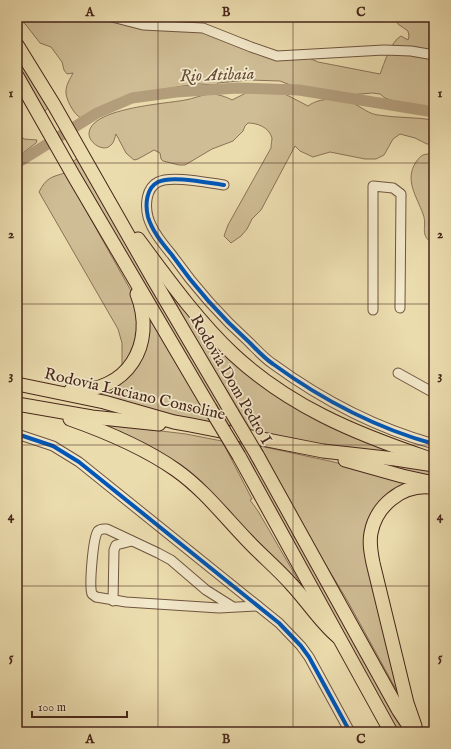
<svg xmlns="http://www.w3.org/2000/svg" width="451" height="749" font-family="'IM FELL English',serif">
  <rect width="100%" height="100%" fill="#ebdcae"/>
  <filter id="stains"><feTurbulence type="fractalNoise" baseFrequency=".005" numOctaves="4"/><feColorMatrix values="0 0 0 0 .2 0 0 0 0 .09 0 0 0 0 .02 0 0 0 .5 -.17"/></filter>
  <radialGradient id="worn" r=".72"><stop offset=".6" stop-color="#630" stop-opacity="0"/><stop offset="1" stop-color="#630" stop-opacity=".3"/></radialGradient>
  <!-- green -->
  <g fill="#cfbd95" stroke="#8b7258">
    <path d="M17 17 93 18 94 17H127L128 19 218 31 247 40 272 53 309 58 318 62 380 74C384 64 391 41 401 36L408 40 409 36 408 31 398 24 394 17H434V109L410 107 385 98 380 94 372 93 349 95 327 94 298 88 280 81 249 80 218 83 216 85 199 84 183 86 166 89 145 97 120 99 95 110 81 118C74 115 65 98 66 91 66 85 70 79 73 73L67 74 64 70 62 62 51 47 40 43 26 25Z"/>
    <path d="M17 53 49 107 43 113 17 68Z"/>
    <path d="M249 91 250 92H281L308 106C320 97 339 98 353 103 361 107 369 114 378 115 397 118 415 117 434 120V144H427L415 138 400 134 393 139 384 155 376 159H365L330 152 313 157 300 151 295 146 261 210 252 219 247 229 241 236 231 243 224 236 228 225 271 148C271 145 272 140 272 138 269 127 257 123 248 123L245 126 243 131 233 141 212 149 185 165H179L163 161 161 159 160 153 154 150 138 159 134 160 126 153 116 134C115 137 114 143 111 145 104 153 89 143 89 134 89 108 165 104 185 100 193 99 203 94 212 94 217 94 227 97 232 100L248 92Z"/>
    <path d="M17 132 24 139 37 140 36 143 20 155H17Z"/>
    <path d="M434 149V244C418 235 428 227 423 214 417 197 404 180 416 162 421 155 423 154 431 154Z"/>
    <path d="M78 158 237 429 228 428 72 162Z"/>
    <path d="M65 173 135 298 139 337 122 369V343L118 329 39 192C46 178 51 177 65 173Z"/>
    <path d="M160 276 244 367 401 454 329 446 252 432 196 339Z"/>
    <path d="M146 312 213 425 183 419 95 394 122 377Z"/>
    <path d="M95 423 186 434 222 441 252 499 250 500 258 511 305 592 208 490Z"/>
    <path d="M237 443 245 444 407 732H396Z"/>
    <path d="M260 446 334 462 410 485 369 529 403 702 347 600 315 547Z"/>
    <path d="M356 460 434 468V481Z"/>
  </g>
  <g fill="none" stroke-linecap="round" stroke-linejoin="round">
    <!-- river -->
    <path stroke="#b39e7c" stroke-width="11" d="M17 163 97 113 132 98 176 92 238 88 299 90 434 112"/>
    <!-- minor casing -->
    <g stroke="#70543f" stroke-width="11">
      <g id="minor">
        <path d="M112 17 143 25 203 28 251 47 277 56 384 50 411 51 434 55"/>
        <path d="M224 185C208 183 172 175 158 182 146 188 145 205 148 217 152 231 163 244 172 255 196 289 219 315 250 343 257 350 264 358 273 364 321 399 376 428 434 444"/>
        <path d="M373 310V186L393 188 401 194 400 308"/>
        <path d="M398 373 434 393"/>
        <path d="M17 434 53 446 79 462 279 623 301 646 309 657 350 732"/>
        <path d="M113 601 114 550 116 545 132 541"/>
        <path d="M233 607 206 590 171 560 158 553 107 529C104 529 101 528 98 531 93 537 89 586 92 594L96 597 126 602 219 608 258 606"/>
      </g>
    </g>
    <!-- highway casing -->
    <g stroke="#47261a" stroke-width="15">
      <g id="highway">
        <path d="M17 45 54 105 152 277 232 413"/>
        <path d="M17 76 72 173 210 408"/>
        <path d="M138 239C167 278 198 321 233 354 289 406 354 433 425 457"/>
        <path d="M17 384 104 402 174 422 191 425 323 451 395 459 434 465"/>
        <path d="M71 390C127 394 157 344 137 294"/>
        <path d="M17 404 92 417 159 424"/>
        <path d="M70 419C104 431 146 449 176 470 203 489 224 516 247 540 262 556 278 569 292 585 308 602 320 622 338 637"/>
        <path d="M257 455 399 711 413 732"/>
        <path d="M239 456 391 732"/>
        <path d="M345 460 402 476 434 483"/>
        <path d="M415 726 407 703 373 563C371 553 369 543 371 533 376 506 401 485 429 487"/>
      </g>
    </g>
    <!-- minor -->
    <use href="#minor" stroke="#f2e8ca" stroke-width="9"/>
    <!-- highway -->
    <use href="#highway" stroke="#ebdcae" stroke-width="13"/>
    <!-- highway-bridge casing -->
    <g stroke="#47261a" stroke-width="15" stroke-linecap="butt">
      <g id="highway-bridge">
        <path d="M210 408 239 456"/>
        <path d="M232 413 257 455"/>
      </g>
    </g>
    <!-- highway-bridge -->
    <use href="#highway-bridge" stroke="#ebdcae" stroke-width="13"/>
    <!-- cycleway casing -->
    <g stroke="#f2e8ca" stroke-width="6">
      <g id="cycleway">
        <path d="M224 185C208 183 172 175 158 182 146 188 145 205 148 217 152 231 163 244 172 255 196 289 219 315 250 343 257 350 264 358 273 364 321 399 376 428 434 444"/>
        <path d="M17 434 53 446 79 462 279 623 301 646 309 657 350 732"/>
      </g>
    </g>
    <!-- cycleway -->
    <use href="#cycleway" stroke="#0057b8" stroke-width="4"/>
  </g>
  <!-- grid -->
  <path fill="none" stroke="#47261a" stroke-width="1" stroke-opacity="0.55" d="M158 17V732M293 17V732M17 163H434M17 304H434M17 445H434M17 586H434"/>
  <g text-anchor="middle" stroke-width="3.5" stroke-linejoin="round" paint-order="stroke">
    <!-- street labels -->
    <g font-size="16" fill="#47261a" stroke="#f2e8ca">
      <text transform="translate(232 379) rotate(60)" y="6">Rodovia Dom Pedro I</text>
      <text transform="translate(135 393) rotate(13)" y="6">Rodovia Luciano Consoline</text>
    </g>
    <!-- water labels -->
    <g font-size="17" font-style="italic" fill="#674a37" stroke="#f2e8ca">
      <text transform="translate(217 74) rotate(-2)" y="6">Rio Atibaia</text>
    </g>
  </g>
  <!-- margin -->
  <rect width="451" height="749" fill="none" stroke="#ebdcae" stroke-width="44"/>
  <!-- scale -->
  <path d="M32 711v6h95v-6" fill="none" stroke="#47261a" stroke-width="2"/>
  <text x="38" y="711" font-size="12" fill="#47261a" stroke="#f2e8ca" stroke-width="3" paint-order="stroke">100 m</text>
  <rect x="22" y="22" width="407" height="705" fill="none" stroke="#47261a" stroke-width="1.5"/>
  <g font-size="13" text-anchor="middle" font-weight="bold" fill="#47261a">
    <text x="90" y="16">A</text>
    <text x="226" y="16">B</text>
    <text x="361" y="16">C</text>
    <text x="11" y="97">1</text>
    <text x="440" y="97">1</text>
    <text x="11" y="238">2</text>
    <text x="440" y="238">2</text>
    <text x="11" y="379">3</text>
    <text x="440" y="379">3</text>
    <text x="11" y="520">4</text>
    <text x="440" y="520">4</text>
    <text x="11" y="661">5</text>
    <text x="440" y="661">5</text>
    <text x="90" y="743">A</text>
    <text x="226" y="743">B</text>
    <text x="361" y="743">C</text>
  </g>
  <rect width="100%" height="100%" filter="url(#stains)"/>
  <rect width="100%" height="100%" fill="url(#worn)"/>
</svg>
